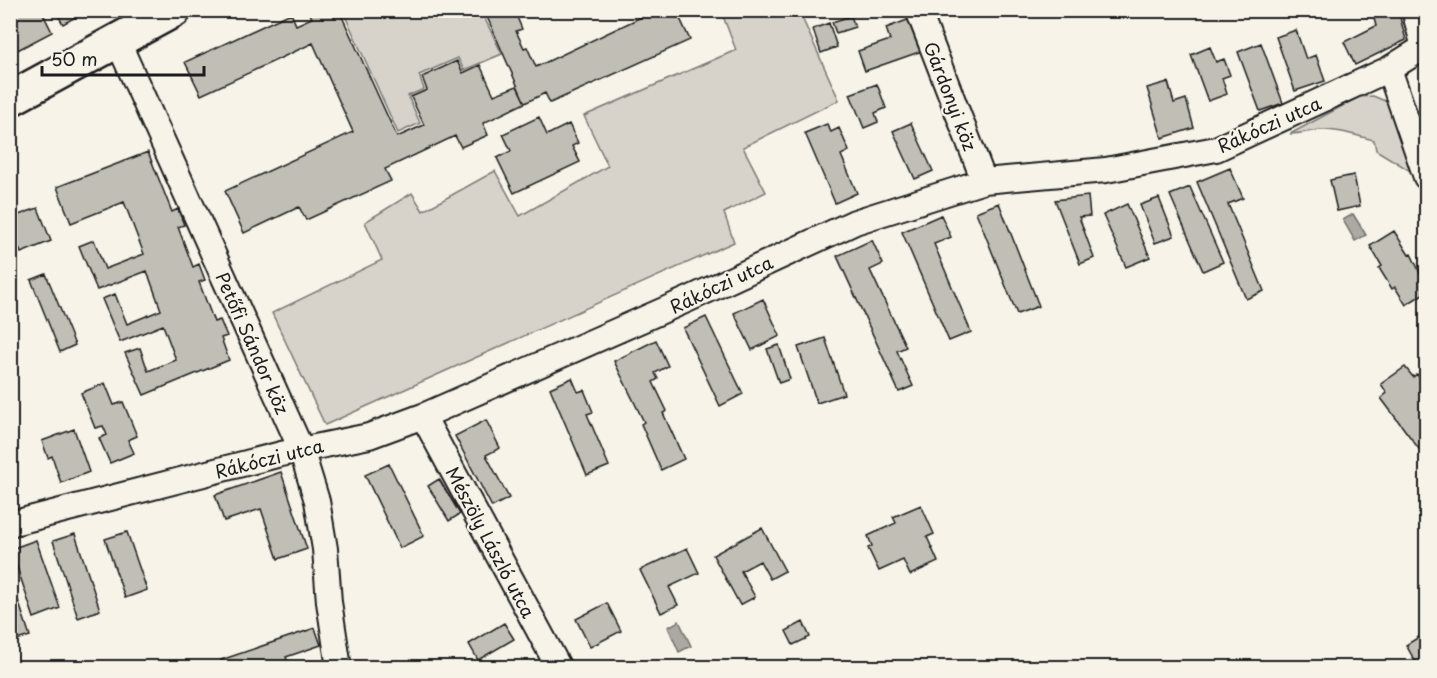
<svg xmlns="http://www.w3.org/2000/svg" width="1437" height="678" font-family="'Playpen Sans',sans-serif">
	<rect width="100%" height="100%" fill="#f7f3e8"/>
	<filter id="ink" filterUnits="userSpaceOnUse"><feTurbulence type="fractalNoise" baseFrequency=".0167" numOctaves="2"/><feDisplacementMap in="SourceGraphic" scale="12" xChannelSelector="R" yChannelSelector="G"/><feConvolveMatrix kernelMatrix="1 2 1 2 8 2 1 2 1" color-interpolation-filters="sRGB"/></filter>
	<g filter="url(#ink)">
		<path fill="#d7d3cb" stroke="#7a7874" stroke-width="1.5" d="M343,11H481L502,54L464,70L458,58L419,75L424,89L408,96L420,123L398,133Z
			M721,11H799L839,100L743,147L766,192L724,213L734,242L325,425L272,313L382,260L365,222L412,193L423,211L495,171L520,216L608,166L584,116L736,50Z
			M1373,96L1385,101L1392,107L1417,175L1376,150L1374,140C1357,136 1338,129 1320,130C1310,131 1300,134 1290,134L1359,97Z"/>
		<path fill="#aca9a2" stroke="#72716c" stroke-width="1.5" d="M1353,214L1366,235L1355,241L1343,220Z
			M679,621L691,646L679,652L668,627Z"/>
		<path fill="#c0beb5" stroke="#1c1c1c" stroke-width="1.5" d="M16,10H41L52,32L10,54V13Z
			M55,10H82L83,13L63,24Z
			M308,10H339L397,137L424,125L411,97L427,90L422,77L457,61L463,73L480,65L494,95L517,86L525,103L483,123L488,135L461,147L455,136L385,169L391,181L306,220L299,207L244,233L225,191L353,132L313,43L201,95L185,62L291,13L296,25L312,18Z
			M484,10H514L522,29L516,31L524,48L527,47L536,67L656,10H676L690,40L550,103L545,93L525,103Z
			M1372,10H1398L1406,40L1355,65L1344,42L1376,26Z
			M851,16L855,27L836,33L832,22Z
			M910,19L922,51L865,71L858,51L890,40L886,28Z
			M829,23L837,47L821,53L813,29Z
			M1296,30L1306,59L1316,55L1325,81L1295,91L1276,37Z
			M1261,43L1283,103L1260,111L1238,52Z
			M1210,47L1216,62L1224,59L1230,75L1222,78L1227,94L1208,101L1191,55Z
			M1168,82L1174,103L1186,99L1194,128L1162,138L1147,88Z
			M877,84L886,108L875,113L878,122L864,128L850,94Z
			M539,117L547,135L569,124L578,143L572,146L580,162L514,193L497,158L511,151L503,134Z
			M911,123L933,171L915,179L893,131Z
			M827,124L831,132L839,128L849,151L841,155L857,193L835,203L805,133Z
			M148,152L172,212L178,209L184,225L178,227L193,267L199,264L205,280L199,282L214,322L220,320L227,336L221,338L229,360L144,395L125,353L140,348L148,371L176,360L163,325L120,342L102,299L115,294L127,324L161,310L147,271L97,290L79,246L94,240L105,269L144,254L124,202L71,223L57,187Z
			M1230,168L1243,198L1228,204L1264,291L1246,299L1197,182Z
			M1354,175L1360,206L1337,211L1330,180Z
			M1190,187L1223,262L1203,271L1170,195Z
			M1088,196L1090,216L1079,217L1094,258L1080,264L1055,200Z
			M1159,198L1174,236L1155,243L1140,205Z
			M999,203L1039,306L1017,314L976,212Z
			M1127,204L1150,257L1126,267L1103,215Z
			M38,208L51,241L21,253L10,225V218Z
			M941,215L951,237L934,244L971,332L949,341L902,232Z
			M1394,231L1409,255L1411,254L1426,285V292L1406,305L1395,287L1392,289L1379,268L1382,266L1370,246Z
			M872,240L883,264L870,270L906,347L897,351L913,386L899,392L837,256Z
			M46,274L75,345L60,352L31,280Z
			M763,299L780,336L752,350L734,313Z
			M706,317L743,394L720,406L683,328Z
			M825,338L844,394L817,403L798,347Z
			M656,340L668,366L655,373L658,379L653,382L667,411L663,413L684,459L661,470L641,424L644,422L614,361Z
			M779,345L790,379L779,383L767,349Z
			M1405,367L1413,377L1417,374L1426,387V448L1425,445L1419,449L1381,398L1387,393L1381,384Z
			M572,378L578,392L584,390L593,412L587,414L609,466L587,475L550,388Z
			M105,383L114,405L123,402L137,436L128,440L134,453L110,463L99,438L107,435L103,426L95,428L81,393Z
			M486,420L500,448L486,455L509,498L492,507L455,436Z
			M74,429L89,472L61,483L52,456L48,458L42,441Z
			M389,464L424,536L400,548L365,475Z
			M281,472L307,549L278,559L261,509L224,521L215,495Z
			M439,479L460,514L449,521L428,486Z
			M921,505L934,534L927,537L938,562L910,575L903,560L879,571L868,548L872,546L868,536L896,523L893,517Z
			M762,528L785,571L770,579L760,561L741,571L755,597L740,605L713,555Z
			M127,532L147,590L125,598L105,539Z
			M75,534L100,610L78,618L53,541Z
			M36,540L60,608L34,618L11,549Z
			M687,548L699,573L669,587L678,605L661,613L640,570Z
			M10,576L30,636L10,642Z
			M607,603L621,631L590,647L576,619Z
			M803,622L810,637L793,645L786,631Z
			M504,623L514,639L478,660L469,644Z
			M315,628L321,645L286,657L290,668H224L221,660Z
			M1422,635L1426,642V668H1419L1406,645Z"/>
		<g fill="none" stroke-linecap="round" stroke-linejoin="round">
			<defs>
				<path id="street" d="M918,10L984,181
					M1414,10L1424,47
					M118,42L301,449L317,501L325,549L329,602L339,668
					M1389,69L1426,177
					M423,416L559,668
					M10,524L281,454L369,436L423,416L689,299L855,222L984,181L1106,170L1216,149L1389,69L1426,46"/>
				<path id="secondary" d="M10,99L174,10"/>
			</defs>
			<use href="#street" stroke="#1c1c1c" stroke-width="28"/>
			<use href="#secondary" stroke="#1c1c1c" stroke-width="38"/>
			<use href="#street" stroke="#f7f3e8" stroke-width="24"/>
			<use href="#secondary" stroke="#f7f3e8" stroke-width="33"/>
		</g>
	</g>
	<g text-anchor="middle" dominant-baseline="central" stroke-width="4.5" stroke-linejoin="round" paint-order="stroke">
		<g font-size="18" fill="#1c1c1c" stroke="#f7f3e8">
			<text transform="translate(951 96) rotate(69)">Gárdonyi köz</text>
			<text transform="translate(1269 124) rotate(-24)">Rákóczi utca</text>
			<text transform="translate(721 284) rotate(-25)">Rákóczi utca</text>
			<text transform="translate(253 343) rotate(66)">Petőfi Sándor köz</text>
			<text transform="translate(269 458) rotate(-14)">Rákóczi utca</text>
			<text transform="translate(491 542) rotate(62)">Mészöly László utca</text>
		</g>
	</g>
	<rect width="1437" height="678" fill="none" stroke="#f7f3e8" stroke-width="36"/>
	<rect x="18" y="18" width="1401" height="642" fill="none" stroke="#1c1c1c" stroke-width="2" filter="url(#ink)"/>
	<path d="M42 66v9h162v-9" fill="none" stroke="#1c1c1c" stroke-width="3"/>
	<text x="51" y="66" font-size="18" fill="#1c1c1c" stroke="#f7f3e8" stroke-width="4.5" paint-order="stroke">50 m</text>
</svg>
